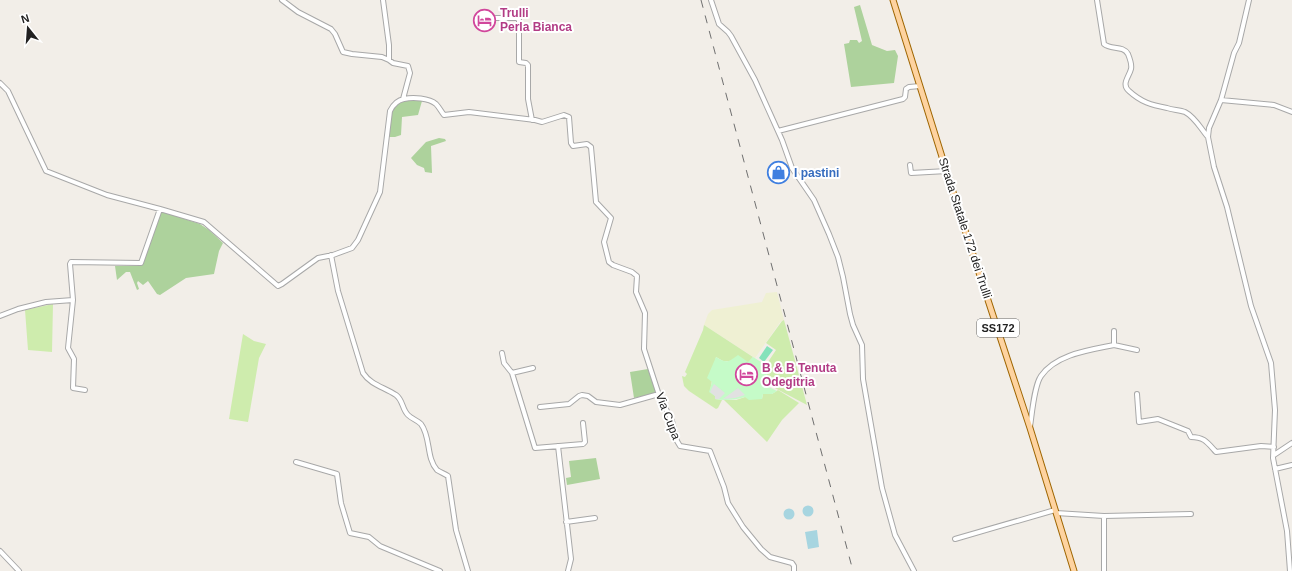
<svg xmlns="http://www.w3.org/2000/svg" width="1292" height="571" font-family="Arial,sans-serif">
	<rect width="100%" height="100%" fill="#f2eee8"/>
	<path fill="#eff0d3" d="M777,292L784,320L781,321L755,358L704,325L708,314L712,310L762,302L766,293Z"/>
	<path fill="#ceecad" d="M53,304L52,352L28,350L25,310Z
		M784,320L807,405L773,387L771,384L765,371L764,368L776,350L766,343L782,321Z
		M704,325L753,357L749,362L723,361L716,357L710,392L715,396V399L722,400L718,408L716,409L689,391L684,386L682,376L685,377L687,374L685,372L703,330Z
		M243,334L254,341L266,344L259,358L248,422L229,419Z
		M778,390L799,403L782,420L767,442L724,400H736L745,397L762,399L763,394H772Z"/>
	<path fill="#add29c" d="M860,5L872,45L887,51L895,50L898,56L894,83L851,87L844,44L849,43L850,40H857L859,43L862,41L854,7Z
		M406,100L422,101L418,115L402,117L401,135L395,137H388L393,107Z
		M439,138L445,139L446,141L431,146L432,173L425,172L424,168L417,165L411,158L426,142Z
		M160,211L200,224L209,230L223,243L219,251L214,274L186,278L160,295L157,294L148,281L143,285L138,281L137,283L139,289L137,290L130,272H126L117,280L115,266H139Z
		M648,369L656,393L634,398L630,372Z
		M596,458L600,479L567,485L566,478L571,477L569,461Z"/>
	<path fill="#c5fbc8" d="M738,355L748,362L753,357L766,365L765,371L773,387L769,384L767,386L777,391L772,394H763L762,399L749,400L745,397C735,400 725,401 715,399V396L709,392L712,382L707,378L716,357C727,364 728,362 738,355Z"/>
	<path fill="#84e2bb" d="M767,346L773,350L764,362L759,358Z"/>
	<path fill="#e1e1e1" d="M714,384L725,393L719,399H715V396L710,392Z
		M738,388L745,395L735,398L723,399Z"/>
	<path fill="#a7d5e0" d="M802.5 511a5.5 5.5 0 1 1 11 0a5.5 5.5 0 1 1-11 0Z
		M783.5 514a5.5 5.5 0 1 1 11 0a5.5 5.5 0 1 1-11 0Z
		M817,530L819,547L808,549L805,532Z"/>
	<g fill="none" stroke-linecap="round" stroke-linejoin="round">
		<defs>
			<path id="minor" d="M282,0L298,12L331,29L335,34L343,52L352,54L382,57L389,60L393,63L408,66L410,73L403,99
				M383,0L389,45V60
				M711,0L719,24L728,32L731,36L755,80L782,140L792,168L814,200L829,234L838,257L843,277L850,314L853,325L862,345L863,379L882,488L895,535L914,571
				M1097,0L1104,44C1111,50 1123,45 1128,54C1130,59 1132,65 1131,69C1129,77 1121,84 1129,91C1141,102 1151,105 1167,108C1173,110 1180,110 1185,112C1195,117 1201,129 1208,137
				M1249,0L1239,43L1234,53L1221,100L1209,128L1208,137L1214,167L1227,207L1251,306L1271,363L1275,410L1273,458L1287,531L1290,571
				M496,18H517L519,20V62L526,63L528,65V99L532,120
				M0,83L8,91L46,171L107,195L160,209L204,222L278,286L282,284L318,258L333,255L352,248L358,240L380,192L390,111C393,105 398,100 404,99C413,97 429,98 436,104C439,107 441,111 444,115L469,112L535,120L542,122L564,115L569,117L571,143L573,146L587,144L591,147L596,202L611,218L604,242L609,262L613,265L632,272L637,276L636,292L645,313L644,349L659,395L672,421L677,441L680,446L710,451L724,487L728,503L743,527L761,549L770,557L792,563L794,566V571
				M1221,100L1274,105L1292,112
				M778,131L903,99L905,97L906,89L909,87L920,86
				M910,165L911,173L947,171
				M331,255L338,291L363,373C371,385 384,387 396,395C403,400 402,409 408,415C412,419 417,420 421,424C431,437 426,458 437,470C440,472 445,474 448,476L456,530L468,571
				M73,300L68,348L74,359L73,388L85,390
				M0,316L18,309L46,302L73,300L70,264L71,262L141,263L160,209
				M1114,345L1137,350
				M502,353L504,363L512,373L535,448L583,444L585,442L583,423
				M512,373L533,368
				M1137,394L1139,422L1158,419L1188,431L1191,437C1204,437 1207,442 1216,452L1261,446L1274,447
				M540,407L569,404L579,396L582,395L588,396L596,402L620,405L659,394
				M1030,427C1032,414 1034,386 1041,376C1056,354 1090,350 1114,345V331
				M558,446L571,559L568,571
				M1274,455L1292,443
				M296,462L337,474L341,503L350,533L369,537L380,546L440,571
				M1275,469L1292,465
				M1056,513L1104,516L1191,514
				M1104,516V571
				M566,522L595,518
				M955,539L1055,510
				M0,551L19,571"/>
			<path id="major" d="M893,0L963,224L1030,428L1074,571"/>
		</defs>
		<use href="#minor" stroke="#a8a8a8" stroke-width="6"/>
		<use href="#major" stroke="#9e6500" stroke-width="7"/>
		<use href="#minor" stroke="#fff" stroke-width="4"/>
		<use href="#major" stroke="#fed3a0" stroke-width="5"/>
		<path stroke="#6f6f6f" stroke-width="1" stroke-dasharray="8 8" stroke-linecap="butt" d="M701,0L853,571"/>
	</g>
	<defs>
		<symbol id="hotel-ring" viewBox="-11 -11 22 22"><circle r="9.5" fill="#fff" stroke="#d1479c" stroke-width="1.5"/><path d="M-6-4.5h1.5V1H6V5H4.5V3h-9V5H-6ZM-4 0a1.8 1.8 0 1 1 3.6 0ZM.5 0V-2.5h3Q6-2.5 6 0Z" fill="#d1479c"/></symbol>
		<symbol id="shop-ring" viewBox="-11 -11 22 22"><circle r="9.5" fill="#fff" stroke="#3f7fe0" stroke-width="1.5"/><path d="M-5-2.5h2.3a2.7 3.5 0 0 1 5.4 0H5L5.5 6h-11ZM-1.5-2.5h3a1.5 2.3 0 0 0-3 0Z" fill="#3f7fe0"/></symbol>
	</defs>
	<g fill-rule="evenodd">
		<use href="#hotel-ring" x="472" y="8" width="25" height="25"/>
		<use href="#shop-ring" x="766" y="160" width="25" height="25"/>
		<use href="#hotel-ring" x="734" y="362" width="25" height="25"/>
	</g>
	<g text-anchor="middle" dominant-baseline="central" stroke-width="4" stroke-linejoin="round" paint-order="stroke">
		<rect fill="#fff" stroke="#646464" stroke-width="1" x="977" y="319" width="42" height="18" rx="3"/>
		<g font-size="11" font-weight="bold" fill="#212121">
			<text x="998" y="328">SS172</text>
		</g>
		<g font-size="12" font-weight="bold" fill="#b23c85" stroke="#fff" text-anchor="start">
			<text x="500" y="13">Trulli<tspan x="500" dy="14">Perla Bianca</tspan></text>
			<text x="762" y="368">B &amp; B Tenuta<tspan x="762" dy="14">Odegitria</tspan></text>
		</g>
		<g font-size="12" font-weight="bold" fill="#366cbe" stroke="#fff" text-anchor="start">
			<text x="794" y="173">I pastini</text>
		</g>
		<g font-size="12" fill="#212121" stroke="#fff">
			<text transform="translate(965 228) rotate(72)">Strada Statale 172 dei Trulli</text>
			<text transform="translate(668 416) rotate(69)">Via Cupa</text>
		</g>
	</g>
	<g transform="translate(28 28) rotate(343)" stroke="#ffffff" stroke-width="3" paint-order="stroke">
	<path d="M0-3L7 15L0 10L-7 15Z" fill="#212121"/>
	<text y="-6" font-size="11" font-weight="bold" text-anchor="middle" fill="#212121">N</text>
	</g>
</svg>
